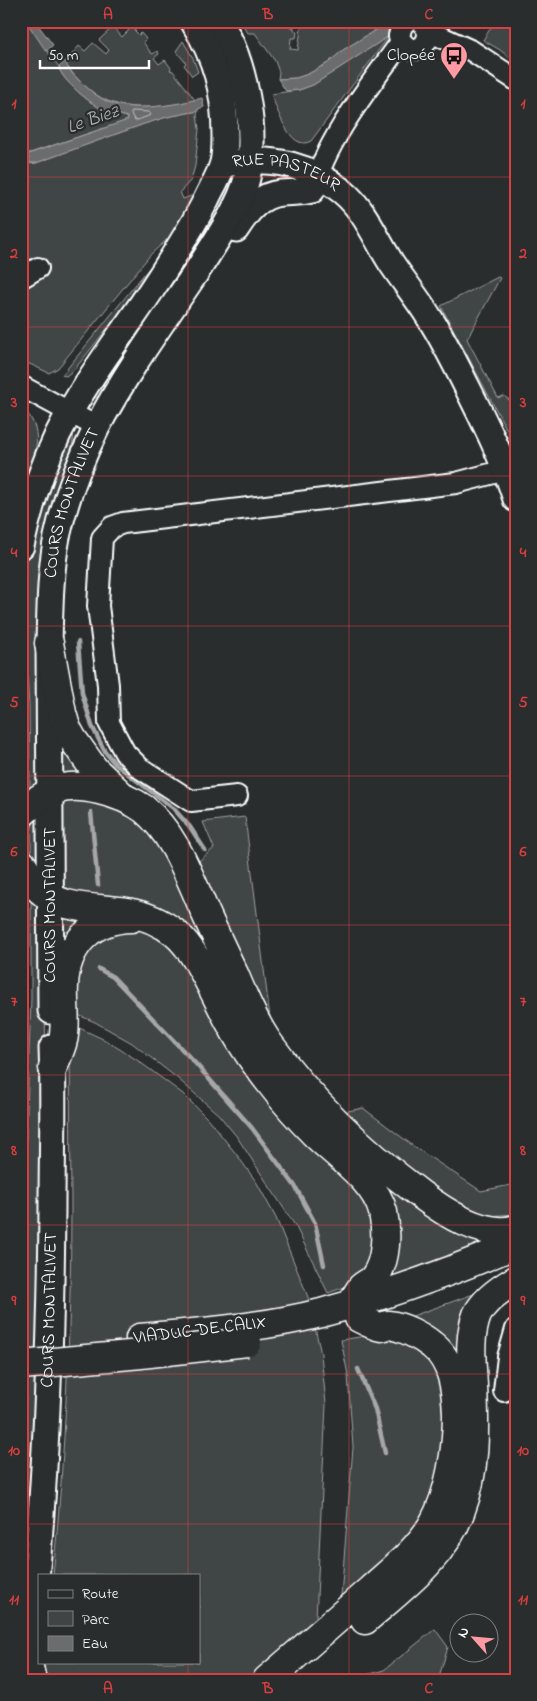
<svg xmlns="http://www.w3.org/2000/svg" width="537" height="1701" font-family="'Indie Flower',sans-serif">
	<rect width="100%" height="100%" fill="#2a2d2e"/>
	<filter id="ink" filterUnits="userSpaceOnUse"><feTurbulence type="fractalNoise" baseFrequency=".02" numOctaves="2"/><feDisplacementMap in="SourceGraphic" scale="10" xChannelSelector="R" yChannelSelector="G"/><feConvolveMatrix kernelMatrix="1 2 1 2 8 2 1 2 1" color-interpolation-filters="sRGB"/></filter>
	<g filter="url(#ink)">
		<path fill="#414445" stroke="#a0a2a2" d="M21,21H26L59,67C60,79 93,106 104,110C111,113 120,115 127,117L128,120L21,156Z
			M240,21H291L290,27H294V30L297,31L296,38H291L290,49L298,50L302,21H386L387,23L343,50L328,63L308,74L296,78L278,79L279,72L275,61L255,33H248Z
			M495,21H516V63L500,50L483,40Z
			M133,26L135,31L139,35L141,33L146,39L143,42L151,53L153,54L157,51L159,54L154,58L159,64L165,60L171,68L170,70L173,71L195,100C168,106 135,112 108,101C91,94 77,79 67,66L65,63L67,60L79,46L85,51L93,43L106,54L109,50L99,40L113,27L122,37Z
			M389,36L311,141C290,153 277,108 271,94L299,90L313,85Z
			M183,41L193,58L198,72L192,76L184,65L186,63L176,51Z
			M198,111L197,115L199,129L195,166L191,180L180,192L183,199L194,195L195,196L171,236L151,254L58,368L49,373L21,360V285L41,272L33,259L21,266V165L36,163L144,124L167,117Z
			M214,218L217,224L103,393L87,403Z
			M149,268L153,271L74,370L66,376L62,375Z
			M498,277L500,278L467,339L498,398L504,396L516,405V447L441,306Z
			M21,406C51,435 30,462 21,495Z
			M73,422C76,446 68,459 60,480C56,490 54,501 52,512L44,789L30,800L29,706L23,609L24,578L32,533Z
			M60,723L97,777L60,779Z
			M59,794L141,814L318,1110L503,1235L378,1288L393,1245L198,949L61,898Z
			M40,809L45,886L31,870V831L34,821Z
			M245,817L270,1018L243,976L199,861L214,848L203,822Z
			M31,890L45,902L46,1251L21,1642V1485L27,1379L26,1140L31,998Z
			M60,909L101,915L63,950Z
			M133,923L168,939L345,1177L370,1208L376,1256L353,1284L328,1293L296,1227L237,1137L219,1115L177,1078L132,1043L95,1022L78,1015L70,981L79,952Z
			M73,1025L105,1040L137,1060L183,1094L208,1119L237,1155L257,1183L276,1218L308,1297L321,1354L326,1404L316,1619L248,1680H44L45,1662H199V1575H53C65,1454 71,1328 71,1207C71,1153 70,1098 70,1044Z
			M363,1108L416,1148L481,1191L516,1184V1214L486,1216L461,1207L435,1190L382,1148L343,1112Z
			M482,1291L462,1372L407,1318Z
			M372,1335C393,1340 417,1342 432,1359C457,1389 443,1481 424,1513C421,1519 416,1523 412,1528C399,1544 382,1567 366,1579C358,1585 349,1591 341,1596L353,1447L348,1375L341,1340Z
			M435,1629L448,1647L438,1680H359V1677L384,1670Z"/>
		<path fill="#6a6c6d" stroke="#a6a7a7" d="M26,21H35L53,45L46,51Z
			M387,23L389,36L313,85L299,90L286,91L278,79L296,78L308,74L328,63L343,50Z
			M66,61C66,68 75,77 81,82C88,89 98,97 106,101C133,113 175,105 202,98L204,107L198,109V111L167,117L144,124L36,163H30L28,154L128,120L127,117C120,115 111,113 104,110C93,106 60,79 59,67Z"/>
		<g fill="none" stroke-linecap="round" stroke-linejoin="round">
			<path stroke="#c3c4c5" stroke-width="1" d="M133,111L149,112L151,115L135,121L131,114Z"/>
			<path stroke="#a6a7a7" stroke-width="4.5" d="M78,642L82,693L92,726L104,750L115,764L173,808L190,827L205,850
				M91,812L98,885
				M99,969L113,977L196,1064L252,1128L295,1186L315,1223L324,1265
				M358,1369L375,1409L385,1453"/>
			<defs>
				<path id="minor" d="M407,21L402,25L399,36C406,56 429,52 428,31L422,22
					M428,31L472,51L516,80
					M313,190C327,138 370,86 401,42
					M21,278L38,268
					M21,386L97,427
					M237,796L191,801L140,768L125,753L109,723L108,685L98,606L102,538L112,527L123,523L456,483L494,473L504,467
					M504,1391L508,1357L516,1329"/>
				<g id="major">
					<path id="s1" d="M233,163C273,156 311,166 343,192C366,211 376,240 392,264C404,282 418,299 429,317C442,337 453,359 464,381C483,419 503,458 516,499"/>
					<path d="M236,229C247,212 259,195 281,193C292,192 301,193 312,190"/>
					<path d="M21,546C29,508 41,470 58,434C81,388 113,346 142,304C165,270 187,237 206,200C211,189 218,178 222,166C225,158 225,145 225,136C225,91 216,59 193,21"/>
					<path id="s2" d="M51,1011L49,643C50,608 50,572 57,537C65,500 80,461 97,427C126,372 164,320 199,268C214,244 241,205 247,178C258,132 245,61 219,21"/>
					<path id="s3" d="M26,1680C44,1523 51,1365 52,1207C52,1154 54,1101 52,1048"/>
				</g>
				<path id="highway" d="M49,643L62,713L66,727L72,738L94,769L120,794
					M21,814C46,790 64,781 99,790C116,794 130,799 144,809C172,832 185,866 199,898C210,924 222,949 234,974C244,998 255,1024 270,1045C311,1102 364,1152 420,1194C444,1212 484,1239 516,1229
					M21,863C27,871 30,881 38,888C62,911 96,907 127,912C144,915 161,922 175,933C197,950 217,1000 232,1026C243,1047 257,1066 272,1085C285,1102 299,1118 314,1133C337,1156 375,1180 383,1212C387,1232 387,1261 374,1278C371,1282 365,1284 362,1287C358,1292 355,1298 352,1303
					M53,1068C56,1058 63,1046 64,1035C66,1019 63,1001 64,985C66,945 91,919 131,918
					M140,1338C200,1332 262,1328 321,1313C388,1295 453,1271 516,1244
					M365,1620C402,1588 444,1558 461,1510C476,1471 475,1428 473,1386C472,1363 468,1338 477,1315C484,1300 502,1288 516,1280
					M28,1664L32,1680
					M267,1680C302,1650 336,1620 370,1590C392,1570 418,1550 433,1524C450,1494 457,1448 457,1414C456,1390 453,1361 432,1345C421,1336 402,1326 388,1325C385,1325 383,1327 381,1327C374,1326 365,1321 359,1318"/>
			</defs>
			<use href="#minor" stroke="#fff" stroke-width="24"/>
			<use href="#major" stroke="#fff" stroke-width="29"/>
			<use href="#highway" stroke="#fff" stroke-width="31"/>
			<use href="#minor" stroke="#2a2d2e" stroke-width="20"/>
			<use href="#major" stroke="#2a2d2e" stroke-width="25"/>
			<use href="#highway" stroke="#2a2d2e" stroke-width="28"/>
			<defs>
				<path id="highway-bridge" d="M21,1365L141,1354L247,1342"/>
			</defs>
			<use href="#highway-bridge" stroke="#fff" stroke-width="31" stroke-linecap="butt"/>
			<use href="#highway-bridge" stroke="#2a2d2e" stroke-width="28"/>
		</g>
	</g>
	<path fill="none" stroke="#da3e3e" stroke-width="1" stroke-opacity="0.55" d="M188,21V1575M349,21V1680M21,177H516M21,327H516M21,476H516M21,626H516M21,776H516M21,925H516M21,1075H516M21,1225H516M21,1374H516M21,1524H516M188,1662V1680"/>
	<defs>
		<symbol id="bus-pin" viewBox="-11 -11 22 30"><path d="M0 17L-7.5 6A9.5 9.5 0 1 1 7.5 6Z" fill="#ff9aa2" stroke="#2a2d2e"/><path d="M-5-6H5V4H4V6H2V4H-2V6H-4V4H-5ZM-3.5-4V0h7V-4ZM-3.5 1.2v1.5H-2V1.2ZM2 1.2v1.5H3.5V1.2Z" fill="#111"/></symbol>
	</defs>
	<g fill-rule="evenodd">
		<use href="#bus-pin" x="438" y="40" width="32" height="43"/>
	</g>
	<g text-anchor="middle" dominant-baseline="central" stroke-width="4.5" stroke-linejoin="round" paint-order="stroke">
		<g font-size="18" fill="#fff" stroke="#2a2d2e" text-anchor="end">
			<text x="435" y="56">Clopée</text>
		</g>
		<g font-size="18" fill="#fff" stroke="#2a2d2e">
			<text stroke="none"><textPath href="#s1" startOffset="55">RUE PASTEUR</textPath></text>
			<text stroke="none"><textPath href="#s2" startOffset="511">COURS MONTALIVET</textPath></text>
			<text transform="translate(51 905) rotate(-90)">COURS MONTALIVET</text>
			<text stroke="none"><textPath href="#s3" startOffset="371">COURS MONTALIVET</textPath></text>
			<text transform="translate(200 1331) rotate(-7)">VIADUC DE CALIX</text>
		</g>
		<g font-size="19" font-style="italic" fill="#b4b6b6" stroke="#2a2d2e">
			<text transform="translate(93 120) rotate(-19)">Le Biez</text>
		</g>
	</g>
	<rect width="537" height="1701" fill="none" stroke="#2a2d2e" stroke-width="55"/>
	<rect x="38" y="1574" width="162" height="90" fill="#2a2d2e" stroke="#7f8182"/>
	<rect x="48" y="1590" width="25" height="8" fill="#2a2d2e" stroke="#7f8182"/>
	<text x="82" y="1598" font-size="15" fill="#ffffff">Route</text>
	<rect x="48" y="1611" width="25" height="15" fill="#414445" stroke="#7f8182"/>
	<text x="82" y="1624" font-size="15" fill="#ffffff">Parc</text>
	<rect x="48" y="1636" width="25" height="15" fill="#6a6c6d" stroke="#7f8182"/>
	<text x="82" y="1648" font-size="15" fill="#ffffff">Eau</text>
	<g transform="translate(474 1638) rotate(297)"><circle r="24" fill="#2a2d2e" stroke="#7f8182"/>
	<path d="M0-4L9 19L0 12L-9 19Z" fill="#ff9aa2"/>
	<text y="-8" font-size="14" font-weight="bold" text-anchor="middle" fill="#ffffff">N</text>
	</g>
	<path d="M40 60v8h109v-8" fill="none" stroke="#ffffff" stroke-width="2.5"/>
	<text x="48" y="60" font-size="15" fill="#ffffff" stroke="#2a2d2e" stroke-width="4" paint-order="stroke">50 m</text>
	<rect x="28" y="28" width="482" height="1646" fill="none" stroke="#da3e3e" stroke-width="2"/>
	<g font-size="16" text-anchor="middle" font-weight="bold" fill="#da3e3e">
		<text x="108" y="19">A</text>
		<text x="268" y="19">B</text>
		<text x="429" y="19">C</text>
		<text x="14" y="108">1</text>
		<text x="523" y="108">1</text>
		<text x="14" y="258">2</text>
		<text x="523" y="258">2</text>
		<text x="14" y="407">3</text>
		<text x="523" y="407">3</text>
		<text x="14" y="557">4</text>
		<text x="523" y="557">4</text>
		<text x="14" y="707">5</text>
		<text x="523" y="707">5</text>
		<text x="14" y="856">6</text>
		<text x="523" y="856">6</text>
		<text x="14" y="1006">7</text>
		<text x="523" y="1006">7</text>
		<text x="14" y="1155">8</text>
		<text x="523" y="1155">8</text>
		<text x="14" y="1305">9</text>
		<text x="523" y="1305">9</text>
		<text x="14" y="1455">10</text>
		<text x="523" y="1455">10</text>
		<text x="14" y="1604">11</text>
		<text x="523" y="1604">11</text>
		<text x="108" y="1693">A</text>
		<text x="268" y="1693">B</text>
		<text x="429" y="1693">C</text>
	</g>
</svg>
